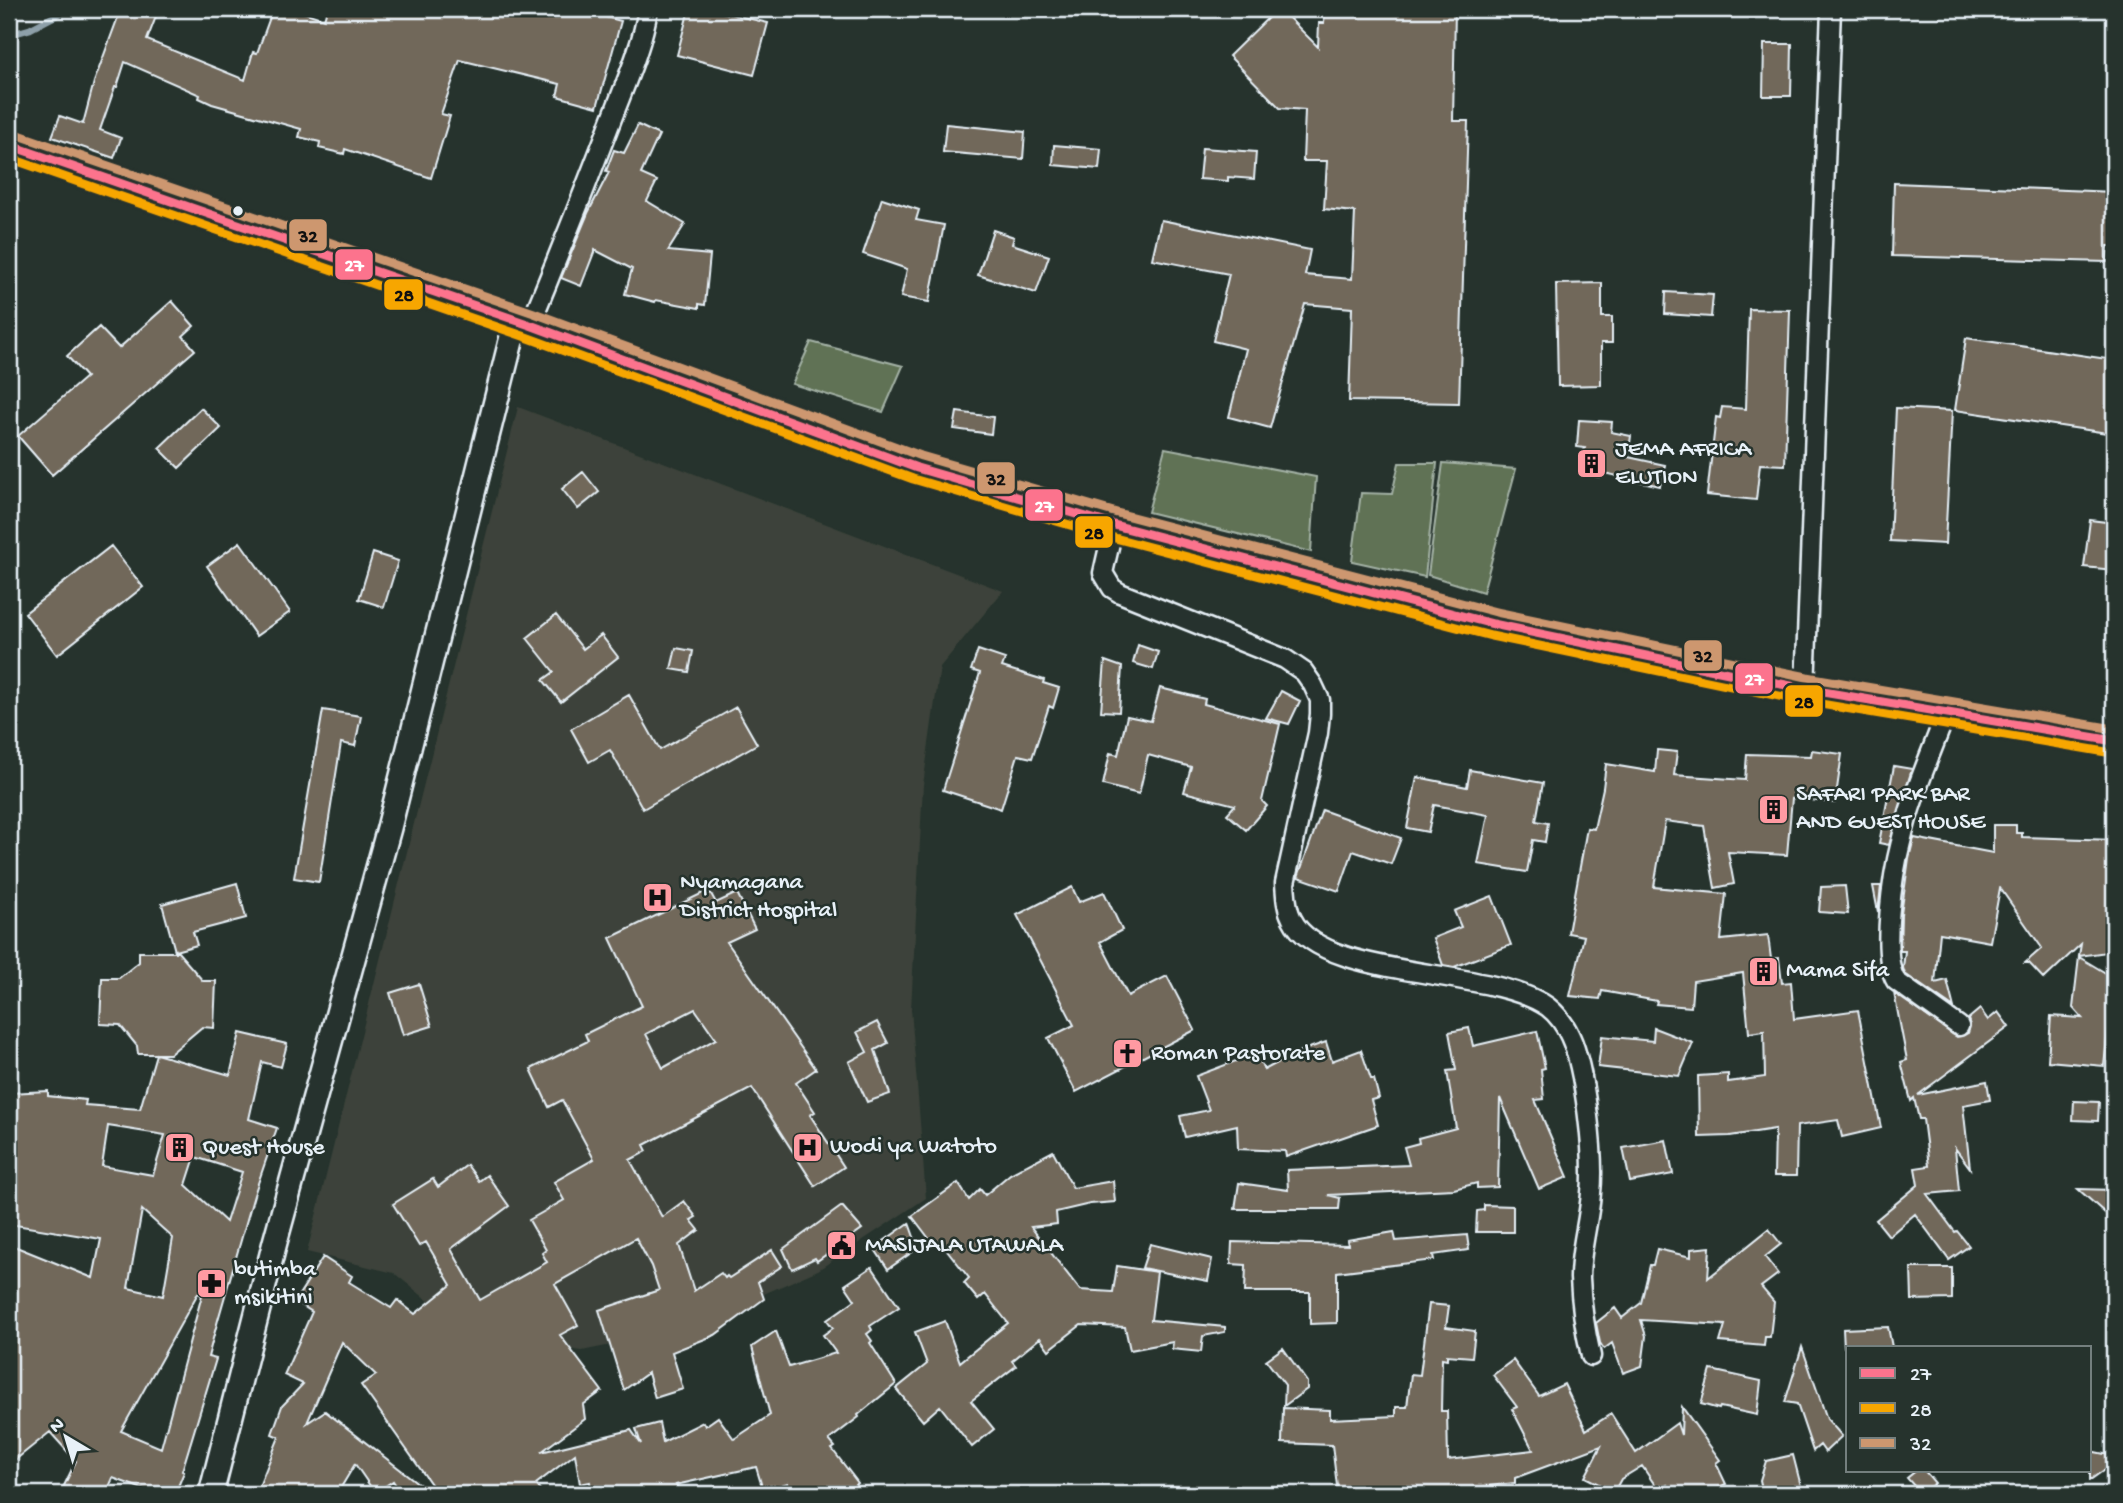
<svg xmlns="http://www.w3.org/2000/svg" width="2123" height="1503" font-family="'Gochi Hand',sans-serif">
	<rect width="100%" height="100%" fill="#26332d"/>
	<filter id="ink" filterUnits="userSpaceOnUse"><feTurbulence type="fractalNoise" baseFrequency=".0143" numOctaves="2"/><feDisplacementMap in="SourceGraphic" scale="14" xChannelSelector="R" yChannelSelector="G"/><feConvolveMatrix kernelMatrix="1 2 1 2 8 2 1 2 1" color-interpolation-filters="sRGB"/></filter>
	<g filter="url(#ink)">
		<path fill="#3c433a" d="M518,407L1003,591L940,667L923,785L911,1009L926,1198L818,1270L757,1297L640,1339L582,1351L534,1344L431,1303L394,1273L307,1252Z"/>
		<path fill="#607254" stroke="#a4b2a6" stroke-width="2" d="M811,342L903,366L883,412L792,384Z
			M1165,448L1316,477L1311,552L1148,512Z
			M1399,463H1437L1425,577L1352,561L1361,493L1392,494Z
			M1443,463L1516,469L1483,592L1428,575Z"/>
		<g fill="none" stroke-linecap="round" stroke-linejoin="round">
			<path stroke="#8da0a9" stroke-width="7" d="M9,35L30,29L68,9"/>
		</g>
		<path fill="#71685a" stroke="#e8f1f8" stroke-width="2" fill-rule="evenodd" d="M121,9H159L147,40L245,80L253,52L257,53L273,9H294L324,19L327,9H439L459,14V9H576L621,21L597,107L557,96L560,84L460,60L441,114L450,116L431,178L345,149L344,154L319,148L320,142L299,137L301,129L212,104L199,98L200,95L125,62L117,87H115L100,130L121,138L114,158L52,137L60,116L83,124L94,82Z
			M689,9H709L768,23L754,75L677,55Z
			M1277,9H1280L1318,47L1319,23H1324L1325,9H1455L1453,121H1468L1459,403L1349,401L1352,308L1305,304L1270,428L1229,417L1246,349L1213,341L1229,274L1152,259L1161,220L1310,250L1305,275L1352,279L1355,212L1324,209L1327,161H1303L1305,110L1280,108L1229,56Z
			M1764,44H1792L1791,96H1763Z
			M946,124L1025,132L1023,159L943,152Z
			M638,125L659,135L641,174L657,181L647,201L685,224L668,251L710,255L705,305L699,304V308L656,300L655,302L625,294L632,269L595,250L581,286L561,278L588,213L609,172L606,171L614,150L624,153Z
			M1054,145L1101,149L1099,169L1053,165Z
			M1202,148L1256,152L1254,179L1228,177V181L1199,179Z
			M1894,183L2114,192V246H2108L2107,262L1892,256Z
			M882,198L919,210L916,220L944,225L929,302L901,297L907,269L863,254Z
			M993,230L1014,237L1012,244L1049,256L1036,293L978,275Z
			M1602,283V317H1612V343H1601V385L1558,386L1556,284Z
			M1666,292L1713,295L1711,317L1665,314Z
			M172,301L194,326L183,336L195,350L52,475L18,436L86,377L67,356L99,327L119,348Z
			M1749,309L1790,310L1785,465L1760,464L1756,500L1707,495L1716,417L1720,418L1722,407L1746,409Z
			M1966,338L2114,360V434L1955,410Z
			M201,408L221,428L179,468L159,448Z
			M1896,408L1952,411L1945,544L1890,541Z
			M957,412L993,417L991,434L954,429Z
			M1579,420L1612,422L1611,432L1631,436L1628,457L1665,465L1660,486L1600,472L1599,477L1579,473L1585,448L1577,447Z
			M583,472L599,492L578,509L562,489Z
			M2090,520L2114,523V570L2084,567Z
			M240,542L290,612L256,636L207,566Z
			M111,546L143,587L57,655L25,613Z
			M373,553L398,561L384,607L359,599Z
			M556,615L583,649L601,635L618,657L561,702L543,680L554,672L527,638Z
			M1138,645L1158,652L1153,669L1133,663Z
			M676,648L693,651L689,672L671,669Z
			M978,650L1005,659L1002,667L1044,680L1043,683L1059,688L1053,708L1049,706L1032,758L1018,755L1001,809L943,790L980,673L971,670Z
			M1105,661L1122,667L1119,712L1101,711Z
			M1160,688L1205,699L1204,704L1280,724L1262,801L1267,806L1246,830L1227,814L1235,805L1184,792L1191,767L1148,755L1139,794L1103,785L1110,753L1118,755L1127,716L1151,721Z
			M1281,691L1300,701L1289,724L1266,718Z
			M629,695L660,750L736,707L757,744L643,809L610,750L589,762L571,729Z
			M323,710L361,716L355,746L341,743L319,882L294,878Z
			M1657,750L1677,752L1674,775L1745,780L1747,754L1811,756L1812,750L1842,754L1835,803L1792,798L1787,855L1728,852L1734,884L1715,888L1704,826L1665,821L1654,887L1726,894L1721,940L1768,935L1771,959L1779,958L1782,983L1791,982L1794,1019L1858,1010L1881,1128L1842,1137L1838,1120L1797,1126L1796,1176H1774L1775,1129L1730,1136L1699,1137L1698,1076L1728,1074V1082L1765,1077L1764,1031L1749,1033L1743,973L1693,981L1691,1007L1656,1004L1657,1001L1602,991L1600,999L1570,996L1584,936L1568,933L1587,828L1594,829L1603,788L1606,764L1655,772Z
			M1894,766L1912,769L1889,845L1879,843Z
			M1470,770L1543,783L1536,821L1548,823L1545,842L1533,840L1527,872L1478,864L1488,815L1434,805L1428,832L1407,828L1417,777L1467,787Z
			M1322,810L1401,838L1391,864L1353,851L1339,891L1298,877Z
			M1993,825H2016V833H2022V837L2114,840V951L2079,956L2081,944L2044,979L2029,963H2025L2042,948L2000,888L1990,942L1940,933L1935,983L1947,980L1954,1008L1905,974L1903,968L1905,951H1900L1901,914L1909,858L1914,838L1993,853Z
			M237,883L246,918L193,932L197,945L175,951L162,904Z
			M1845,886L1848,914L1819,912L1821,887Z
			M1873,886H1881L1878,912Z
			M1072,887L1079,902L1104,892L1122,930L1100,942L1128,996L1167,976L1195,1030L1076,1092L1048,1038L1074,1025L1017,915Z
			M709,890L716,903L737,893L755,929L727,942L816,1069L796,1083L815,1112L810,1115L844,1167L815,1186L752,1088L644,1145L647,1151L630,1160L662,1217L684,1201L696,1217L691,1220L699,1230L679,1245L694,1291L721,1273L725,1278L727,1276L729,1278L772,1250L782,1266L758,1282L764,1299L715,1335L672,1352L683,1389L655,1398L648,1373L624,1390L599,1310L659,1290L651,1266L636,1238L555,1284L578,1325L560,1335L602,1391L583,1405L585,1419L541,1452L631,1430L641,1444L636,1429L659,1423L663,1442L703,1422L705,1426L718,1417L734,1439L770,1415L752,1347L776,1331L789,1367L836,1353L823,1335L833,1328L827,1320L855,1300L845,1285L872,1267L899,1307L870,1326L872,1330L867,1334L872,1341L870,1343L896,1384L858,1415L859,1417L829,1440L835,1447L832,1449L858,1483L843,1494H791L788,1483L763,1490L756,1467L676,1485L682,1494H592L590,1482L580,1484L575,1454L536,1484L543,1494H438L361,1385L376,1375L342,1342L307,1423L325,1411L432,1494H402L393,1481L375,1493L355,1464L337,1494H256L279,1437L272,1434L282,1406L303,1384L284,1375L312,1312L295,1301L323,1257L352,1276L349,1282L391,1308L397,1300L415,1314L451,1285L426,1242L419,1246L393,1204L433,1179L438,1187L467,1165L479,1181L487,1175L509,1206L451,1249L480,1300L547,1262L542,1253L546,1250L529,1220L564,1200L554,1182L594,1159L562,1100L549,1107L531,1069L588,1041L585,1034L642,1006L610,938ZM695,1009L716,1039L663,1068L646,1034Z
			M1492,896L1511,945L1454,967L1443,965L1433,938L1461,927L1454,911Z
			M139,952H178L203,981H216L214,1028L202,1027L170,1054H138L137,1046L120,1025L100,1024L102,978H119L139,962Z
			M2079,957L2114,978V1012L2112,1031L2108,1030L2104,1066L2048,1061L2051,1016L2082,1018L2073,1008Z
			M419,984L432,1026L403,1035L390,993Z
			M1894,993L1957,1037L1968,1033L1970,1026L1968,1019L1980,1009L1988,1020L1998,1012L2009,1027L1918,1095L1987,1081L1990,1100L1963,1105L1970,1168L1955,1148L1959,1191L1927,1194L1955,1232L1957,1231L1969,1246L1949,1260L1915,1214L1889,1236L1876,1220L1918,1185L1915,1168L1929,1166L1923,1119H1919L1914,1098L1911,1101L1901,1062L1907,1060Z
			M877,1022L888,1043L875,1050L890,1094L867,1102L849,1062L867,1052L857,1032Z
			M1469,1028L1473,1046L1537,1031L1545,1068L1541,1069L1544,1099L1535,1100L1568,1177L1539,1189L1500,1098L1498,1187L1477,1188V1183L1454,1189L1328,1195L1340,1198L1339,1209H1235L1239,1183L1288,1190L1287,1170L1409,1165L1404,1147L1419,1143L1418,1138L1456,1128L1447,1071L1456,1070L1449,1032Z
			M1654,1028L1693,1043L1679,1076L1598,1067L1602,1036L1653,1041Z
			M240,1033L287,1044L281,1067L262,1062L249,1119L277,1128L254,1195L218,1320L208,1357L216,1359L182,1471L184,1472L175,1494H156L113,1478L106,1494H60L76,1461L50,1432L9,1465V1244L93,1278L101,1239L9,1224V1093L48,1091V1096L86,1100L85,1105L140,1109L156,1054L230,1075ZM108,1126L165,1135L153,1175L102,1166ZM195,1157L242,1172L226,1222L186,1185ZM142,1210L173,1238L163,1296L128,1288ZM198,1293L202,1295L161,1448L121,1431Z
			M1326,1042L1332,1061L1361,1050L1371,1079H1374L1379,1098L1371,1100L1378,1125L1286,1157L1285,1151L1238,1149L1237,1125L1185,1137L1180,1116L1209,1110L1196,1076L1257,1053L1264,1070L1298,1052Z
			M2074,1101L2099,1102L2098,1121L2073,1120Z
			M1666,1140L1673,1174L1630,1182L1623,1148Z
			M1053,1151L1073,1188L1113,1181L1115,1202L1090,1204L1056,1212L1057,1224L1031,1227L1080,1290L1113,1292L1117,1266L1157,1272L1151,1320L1225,1327V1332L1203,1336L1201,1352L1172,1349L1173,1342L1130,1350L1125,1327L1081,1325L1049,1350L1040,1338L1012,1361L1016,1366L971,1401L994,1429L972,1447L940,1406L923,1421L896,1389L927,1364L915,1332L945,1321L960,1362L1008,1323L985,1294L978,1300L964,1283L969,1278L940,1241L934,1245L912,1216L958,1183L969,1200L980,1189L985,1195L1010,1174Z
			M2078,1189L2114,1190V1221Z
			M1484,1205L1513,1206V1232H1476L1477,1211L1484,1210Z
			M842,1206L862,1229L817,1261L815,1258L792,1269L783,1249Z
			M909,1223L918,1248L888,1269L874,1248Z
			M1769,1229L1781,1244L1765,1257L1778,1274L1761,1287L1774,1302L1770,1337H1765L1764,1346L1720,1342L1725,1325L1641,1320L1646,1336L1642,1366L1623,1373L1612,1343L1604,1349L1600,1343L1596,1323L1615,1308L1622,1318L1641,1303L1650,1265H1653L1657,1249L1691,1257V1249L1710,1247L1708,1278Z
			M1394,1232L1396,1241L1467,1235L1469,1250L1433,1255L1434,1260L1337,1272V1323L1310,1324V1292H1245L1246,1265L1231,1264L1232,1242L1348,1245L1347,1240Z
			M1150,1244L1212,1259L1208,1281L1142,1268Z
			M1911,1268H1952V1299L1912,1300Z
			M1429,1304L1449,1306L1446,1327L1475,1331L1472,1357L1447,1355V1359L1442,1358L1441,1411H1447L1448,1460L1533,1450L1512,1409L1517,1407L1493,1375L1513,1360L1539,1396L1564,1384L1586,1430L1611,1414L1636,1453L1677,1423L1681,1435L1682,1407L1720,1460L1716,1463L1726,1484L1705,1494H1672L1667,1485L1659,1491L1642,1466L1621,1479L1614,1492L1585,1477L1601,1446L1515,1478V1483L1471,1488L1476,1494H1338L1332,1445L1282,1443L1283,1408L1330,1410V1419L1396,1416V1407H1407L1411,1374L1420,1375Z
			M1888,1327L1892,1347H1844L1843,1329Z
			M1802,1347L1827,1419L1842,1436L1825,1452L1820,1445L1813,1451L1797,1404L1785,1402Z
			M1283,1348L1307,1382V1389L1284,1406L1285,1385L1266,1360Z
			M1711,1370L1761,1381L1757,1415L1720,1407L1719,1409L1701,1404Z
			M2090,1451L2114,1456V1463L2090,1480Z
			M1793,1455L1803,1494H1763L1760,1480L1766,1461Z
			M1917,1470H1924L1935,1483L1921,1494L1907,1478Z"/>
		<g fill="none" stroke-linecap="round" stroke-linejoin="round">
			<defs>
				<path id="minor" d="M530,325C558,257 585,189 611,121C625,84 642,47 648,9
					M1114,525L1103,573L1112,588L1120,593L1285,659L1304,672L1313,685L1320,700V714L1318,733L1285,883C1286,895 1286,908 1292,919C1322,981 1491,966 1548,1007C1557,1014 1565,1025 1570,1036C1585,1068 1595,1158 1591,1193C1589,1222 1580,1249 1580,1278C1581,1305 1585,1330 1591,1356
					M1805,689L1831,9
					M1946,713C1931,754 1910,800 1901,842C1893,873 1880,954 1896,981L1959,1026"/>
				<path id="tertiary" d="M211,1494L275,1242L389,828L516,321"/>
				<path id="trunk" d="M9,145L530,325L917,468L1114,525L1493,624L1805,689L2114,741"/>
			</defs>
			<use href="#minor" stroke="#e8f1f8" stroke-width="23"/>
			<use href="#tertiary" stroke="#e8f1f8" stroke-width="28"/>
			<use href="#trunk" stroke="#e8f1f8" stroke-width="35"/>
			<use href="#minor" stroke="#26332d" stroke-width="18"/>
			<use href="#tertiary" stroke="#26332d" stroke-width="23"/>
			<use href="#trunk" stroke="#716f52" stroke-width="30"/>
			<defs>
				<path id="bus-1" d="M9,145L530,325L917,468L1114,525L1493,624L1805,689L2114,741"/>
				<path id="bus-2" d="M9,158L526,337L913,479L1111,537L1491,636L1803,701L2112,753"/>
				<path id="bus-3" d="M13,133L534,313L921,456L1117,513L1496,612L1807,677L2114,729"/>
			</defs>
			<use href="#bus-1" stroke="#26332d" stroke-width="14"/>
			<use href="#bus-2" stroke="#26332d" stroke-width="14"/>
			<use href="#bus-3" stroke="#26332d" stroke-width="14"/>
			<use href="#bus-1" stroke="#fc738d" stroke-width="9"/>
			<use href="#bus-2" stroke="#f7a600" stroke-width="9"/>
			<use href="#bus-3" stroke="#cd976f" stroke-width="9"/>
		</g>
	</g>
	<defs>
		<symbol id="building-square" viewBox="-11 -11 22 22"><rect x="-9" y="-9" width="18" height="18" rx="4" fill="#ff9aa2" stroke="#26332d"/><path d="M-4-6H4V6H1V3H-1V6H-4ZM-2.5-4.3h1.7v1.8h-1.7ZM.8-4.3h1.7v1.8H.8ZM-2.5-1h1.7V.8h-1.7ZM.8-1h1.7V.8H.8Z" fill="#111"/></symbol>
		<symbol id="hospital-square" viewBox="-11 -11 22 22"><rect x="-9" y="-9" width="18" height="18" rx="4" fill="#ff9aa2" stroke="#26332d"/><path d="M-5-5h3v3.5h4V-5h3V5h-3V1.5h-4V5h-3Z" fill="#111"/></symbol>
		<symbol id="church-square" viewBox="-11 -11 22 22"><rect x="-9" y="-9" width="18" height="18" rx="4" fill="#ff9aa2" stroke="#26332d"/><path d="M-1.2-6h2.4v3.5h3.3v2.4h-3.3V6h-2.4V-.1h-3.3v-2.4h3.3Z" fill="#111"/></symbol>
		<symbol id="civic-square" viewBox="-11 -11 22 22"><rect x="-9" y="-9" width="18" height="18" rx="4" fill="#ff9aa2" stroke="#26332d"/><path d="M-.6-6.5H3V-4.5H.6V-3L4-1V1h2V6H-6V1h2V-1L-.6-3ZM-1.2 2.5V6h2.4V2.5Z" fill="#111"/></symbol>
		<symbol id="pharmacy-square" viewBox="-11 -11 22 22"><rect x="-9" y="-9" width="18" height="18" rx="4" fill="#ff9aa2" stroke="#26332d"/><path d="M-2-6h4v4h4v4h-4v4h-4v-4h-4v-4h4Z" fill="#111"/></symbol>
	</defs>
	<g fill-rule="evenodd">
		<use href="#building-square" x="1574" y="446" width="35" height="35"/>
		<use href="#building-square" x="1756" y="792" width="35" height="35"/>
		<use href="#hospital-square" x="640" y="880" width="35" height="35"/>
		<use href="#building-square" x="1746" y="954" width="35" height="35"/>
		<use href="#church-square" x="1110" y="1036" width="35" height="35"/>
		<use href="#hospital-square" x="790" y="1130" width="35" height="35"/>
		<use href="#building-square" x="162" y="1130" width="35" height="35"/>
		<use href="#civic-square" x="824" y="1228" width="35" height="35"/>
		<use href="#pharmacy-square" x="194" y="1266" width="35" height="35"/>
	</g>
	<circle fill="#e8f1f8" stroke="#26332d" stroke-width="2.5" cx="238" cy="211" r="6"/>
	<g text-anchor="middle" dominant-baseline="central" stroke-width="5" stroke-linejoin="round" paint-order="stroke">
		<g font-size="24" fill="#e8f1f8" stroke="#26332d" text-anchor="start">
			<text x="1615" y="450">JEMA AFRICA<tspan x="1615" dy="28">ELUTION</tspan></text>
			<text x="1796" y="795">SAFARI PARK BAR<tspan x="1796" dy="28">AND GUEST HOUSE</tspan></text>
			<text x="680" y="883">Nyamagana<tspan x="680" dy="28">District Hospital</tspan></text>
			<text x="1786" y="971">Mama Sifa</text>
			<text x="1151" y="1054">Roman Pastorate</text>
			<text x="830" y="1147">Wodi ya Watoto</text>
			<text x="202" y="1148">Quest House</text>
			<text x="865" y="1246">MASIJALA UTAWALA</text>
			<text x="234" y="1270">butimba<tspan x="234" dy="28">msikitini</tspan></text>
		</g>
	</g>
	<g stroke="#26332d" stroke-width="2.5">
		<rect x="288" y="218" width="40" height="34" rx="7" fill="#cd976f"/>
		<rect x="334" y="248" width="40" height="33" rx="7" fill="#fc738d"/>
		<rect x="383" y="278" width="41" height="33" rx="7" fill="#f7a600"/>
		<rect x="976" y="461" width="40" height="34" rx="7" fill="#cd976f"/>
		<rect x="1024" y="488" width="40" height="34" rx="7" fill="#fc738d"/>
		<rect x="1074" y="515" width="40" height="34" rx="7" fill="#f7a600"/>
		<rect x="1683" y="639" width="40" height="33" rx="7" fill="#cd976f"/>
		<rect x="1734" y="662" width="40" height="33" rx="7" fill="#fc738d"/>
		<rect x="1784" y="684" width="40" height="34" rx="7" fill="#f7a600"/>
	</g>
	<g font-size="19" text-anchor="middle" font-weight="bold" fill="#fff">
		<text x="354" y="271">27</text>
		<text x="1044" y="512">27</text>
		<text x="1754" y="685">27</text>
	</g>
	<g font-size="19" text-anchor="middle" font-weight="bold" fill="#111">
		<text x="308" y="242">32</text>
		<text x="404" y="301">28</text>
		<text x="996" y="485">32</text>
		<text x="1094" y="539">28</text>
		<text x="1703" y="662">32</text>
		<text x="1804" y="708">28</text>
	</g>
	<rect width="2123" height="1503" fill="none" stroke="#26332d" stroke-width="35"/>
	<rect x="18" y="18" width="2088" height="1468" fill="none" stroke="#e8f1f8" stroke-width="2.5" filter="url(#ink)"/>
	<rect x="1846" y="1346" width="245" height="126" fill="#26332d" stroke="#747f7e" stroke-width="2"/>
	<rect x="1860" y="1368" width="35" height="10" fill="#fc738d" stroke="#747f7e" stroke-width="2"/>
	<text x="1910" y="1380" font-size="21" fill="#e8f1f8">27</text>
	<rect x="1860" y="1403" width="35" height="10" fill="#f7a600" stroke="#747f7e" stroke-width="2"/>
	<text x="1910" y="1416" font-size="21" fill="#e8f1f8">28</text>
	<rect x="1860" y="1438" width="35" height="10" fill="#cd976f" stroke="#747f7e" stroke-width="2"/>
	<text x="1910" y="1450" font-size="21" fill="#e8f1f8">32</text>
	<g transform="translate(66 1437) rotate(322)" stroke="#26332d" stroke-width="5" paint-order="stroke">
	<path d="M0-5L12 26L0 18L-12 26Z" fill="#e8f1f8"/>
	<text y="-10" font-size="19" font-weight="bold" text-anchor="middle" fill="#e8f1f8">N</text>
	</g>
</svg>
